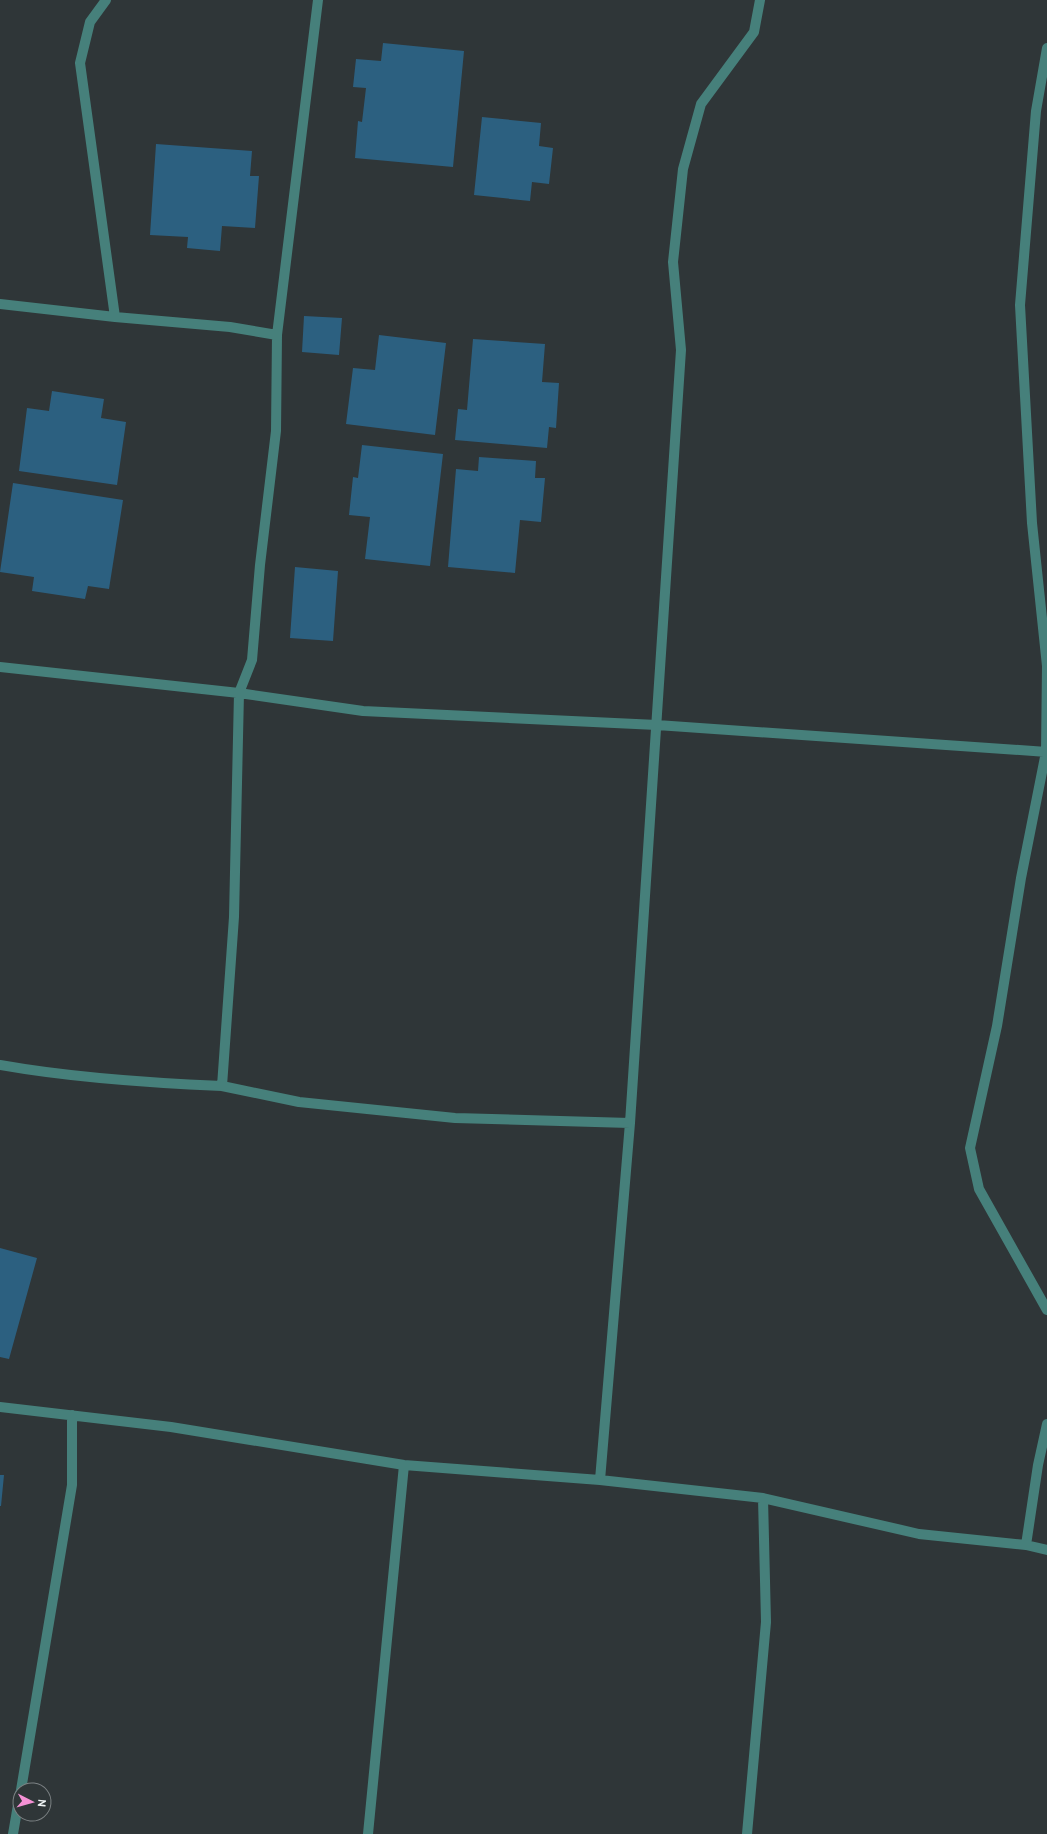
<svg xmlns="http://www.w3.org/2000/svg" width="1047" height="1834" font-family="Overpass,sans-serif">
	<rect width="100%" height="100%" fill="#2f3638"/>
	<path fill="#2c6080" d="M383,43L464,51L453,167L355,158L358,121L362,122L366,88L353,87L356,59L381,61Z
		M482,117L541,123L539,146L553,148L549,184L532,182L530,201L474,195Z
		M156,144L252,151L250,176H259L255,228L222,226L220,251L187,248L188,237L150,235Z
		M304,316L342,318L339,355L302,352Z
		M379,335L446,343L435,435L346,424L353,368L375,370Z
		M473,339L545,344L542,382L559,383L556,428L549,427L547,448L455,440L458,409L467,410Z
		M52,391L104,399L101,418L126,422L117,485L19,471L27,408L49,411Z
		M362,445L443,454L430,566L365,559L370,517L349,515L353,477L358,478Z
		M479,457L536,461L535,478H545L541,522L520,520L515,573L448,567L456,469L478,471Z
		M13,483L123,500L109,589L88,586L85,599L32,591L34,577L0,572Z
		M295,567L338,571L333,641L290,638Z
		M0,1248L37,1258L9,1359L0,1357Z
		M0,1475H4L1,1506H0Z"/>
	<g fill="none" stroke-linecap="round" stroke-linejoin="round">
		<path stroke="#46807b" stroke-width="10" d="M106,0L90,22L80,63L115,317
			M1047,48L1036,111L1020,305L1032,523L1047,666L1046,752L1021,878L997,1026L970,1148L979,1189L1047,1310
			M0,304L115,317L230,327L277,335L276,431L260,565L252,660L239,693L234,917L222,1086C148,1083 73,1078 0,1065
			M277,335L318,0
			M0,667L239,693L363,711L657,725L1047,752
			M222,1086L299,1102L455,1118L630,1123
			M0,1407L171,1427L404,1465L600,1480L763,1498L919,1534L1026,1545L1047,1550
			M600,1480L630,1123L681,350L673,262L683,169L701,104L754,32L760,0
			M1026,1545L1038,1465L1047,1424
			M21,1790L72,1485V1415
			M13,1834L20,1793
			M368,1834L404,1465
			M747,1834L766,1622L763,1498"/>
	</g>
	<g transform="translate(32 1802) rotate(96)"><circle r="19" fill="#2f3638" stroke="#7c8284"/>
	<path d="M0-3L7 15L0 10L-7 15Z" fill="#f491d5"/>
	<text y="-6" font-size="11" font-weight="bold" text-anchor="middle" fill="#eff4f5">N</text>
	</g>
</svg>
